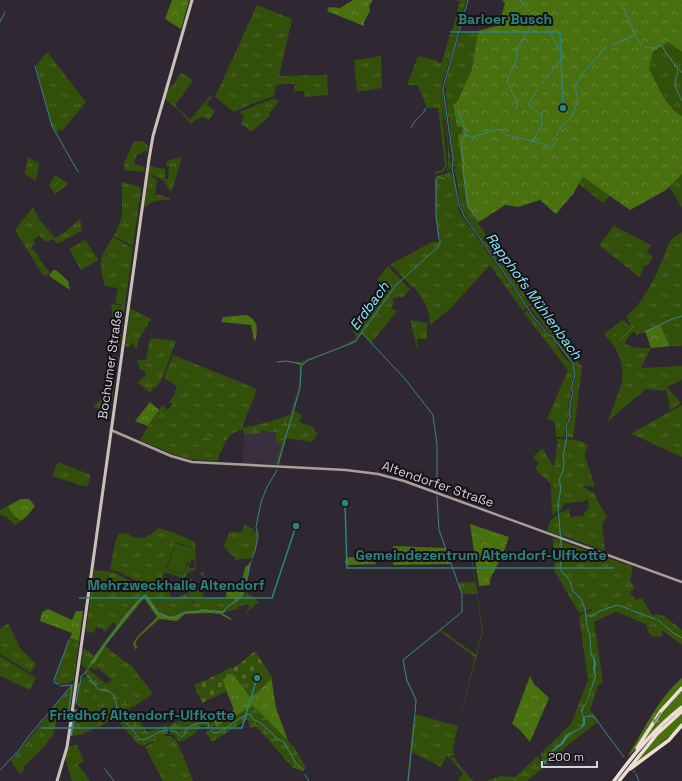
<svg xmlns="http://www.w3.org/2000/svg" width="682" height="781" font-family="'Space Grotesk',sans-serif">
	<defs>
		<pattern id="grass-tufts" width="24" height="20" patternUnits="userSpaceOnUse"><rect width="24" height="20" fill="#33500a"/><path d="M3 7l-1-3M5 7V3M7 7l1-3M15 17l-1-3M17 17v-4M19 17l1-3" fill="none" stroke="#50682d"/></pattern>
		<pattern id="forest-crowns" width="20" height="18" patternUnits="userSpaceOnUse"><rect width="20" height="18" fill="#48700e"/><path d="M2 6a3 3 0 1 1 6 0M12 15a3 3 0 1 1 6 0" fill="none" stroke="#628430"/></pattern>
		<pattern id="wetland-marsh" width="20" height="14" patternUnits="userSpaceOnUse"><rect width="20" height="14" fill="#33500a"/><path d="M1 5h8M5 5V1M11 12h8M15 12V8" fill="none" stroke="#50682d"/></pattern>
		<pattern id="cemetery-stones" width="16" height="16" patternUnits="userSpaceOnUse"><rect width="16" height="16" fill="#33500a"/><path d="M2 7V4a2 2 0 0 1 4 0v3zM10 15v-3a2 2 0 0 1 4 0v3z" fill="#50682d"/></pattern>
		<pattern id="garden-furrows" width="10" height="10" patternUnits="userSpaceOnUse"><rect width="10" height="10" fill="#33500a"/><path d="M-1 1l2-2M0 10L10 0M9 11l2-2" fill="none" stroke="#50682d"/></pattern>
	</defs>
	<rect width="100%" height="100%" fill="#2f2832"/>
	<path fill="#392f3e" d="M260,431L276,432V440L278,443H283L276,464L243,463L244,434H259Z"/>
	<path fill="url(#grass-tufts)" fill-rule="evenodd" d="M454,0H466L458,31L450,32L452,31L460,1Z
		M257,5L292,19L279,76L327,75L328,95L305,97L304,91H294V86L298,84H283L276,85L274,96L251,104L234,112L215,97Z
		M470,31H478L472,69L456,104H454L463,130L462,134L458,135L467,207L479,222L478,223L527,298L526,299L531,305L529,307L464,214C457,200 459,184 454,169L456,168V167H453L454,163L450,127L447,108L445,85L456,44L461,33Z
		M458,33L442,85L451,165L450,169L447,171C450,156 446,123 442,109L447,165L444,172L436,174L434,176L435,172L442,170L445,165L438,108H427L418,85H407L418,56L435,60L440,63L442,62L450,34Z
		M668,42L682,52V116C665,106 658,86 649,68L653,52Z
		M47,52L86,102L62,131L60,129L56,134L52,126L36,66Z
		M381,56L382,88L357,92L354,60Z
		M182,73L193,81L175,105L190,120L210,96L212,98L206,104L215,111L209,120L202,117L195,120L191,124L180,111L165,99L168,89L173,85L180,74Z
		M274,98L279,101L269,114L270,116L251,132L245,126L241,125L244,116L239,112Z
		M134,141H143L148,146L147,152L143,151L141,154H137L134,164L145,167L144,172L125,170L124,168L125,161Z
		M28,157L39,164L36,181L25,174Z
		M182,157L172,191L169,190L164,181L148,173L149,166L165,169V179H168L169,167L168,166L166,167L167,161Z
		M450,171L454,181L459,212L525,305L526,308L523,311L490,265L450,309L430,325C430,308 423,299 413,286L412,287L391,265V264L432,242H439L436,217L435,180L436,176L445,174Z
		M149,174L157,180L155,194L170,198V200C160,200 151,200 144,208Z
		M682,174V208L669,186Z
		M583,177L610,196L603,203L579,184Z
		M122,182L140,187L141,191L133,246L114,236L120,223L122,214Z
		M33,207L39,219L55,238L66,231L80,219L82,230L81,231L59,243H56L54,239L46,242L39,235L34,240L35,243L31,248L38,255L40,261H41L50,273L46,277L45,274L43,275L15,230Z
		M614,226L651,245L647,253L653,256L648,266L645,265L639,277L599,245Z
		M682,232V346H670L660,325L642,333L626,317C644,302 654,279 663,259C666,253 667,245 672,239C674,236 679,235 682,232Z
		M113,237L133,248L125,305L115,303L118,288L105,286C98,259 99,260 113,237Z
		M85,240L98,259L97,261L81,270L69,249Z
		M388,266L410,289L402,298L399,296L396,298H394L392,301L394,302L391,308L397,311L372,342L373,345L362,333L355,342L308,361L302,365L301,385L294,411L302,415L299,422L315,428L314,431L318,433L312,442L286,438L279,465L276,464L299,386L300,365L285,361L300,362L335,350L355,339L357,337L352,330L354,331L384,287L377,280Z
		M111,304L125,306L119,349L116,336Z
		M534,305L582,367L573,438L568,437L567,429L572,414L571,403L574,394L572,387L576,378L574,365L530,308L532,306L534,307Z
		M130,308L151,319L139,339L137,348H134V345L132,343L131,344V347L125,346Z
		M527,310L542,329L552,339L563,356L571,364L573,368L574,376L570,388L571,396L568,403L570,412L565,428V437H556L555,422L547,419L568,370L524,313Z
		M410,320L427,323V339H417V349Z
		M622,320L626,322L628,325L614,336C629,347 632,349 651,348L641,368L682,366V380L667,387L681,403L670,410L667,391L646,389L608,421L622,382C624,360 618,349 604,334Z
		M150,338L176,341L162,379L156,388L154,387L150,393L138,383L142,378L145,377V371L139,369V363H137L138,360H146Z
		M173,355L257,389L242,428C221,433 222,443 218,461L190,459L175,455L140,440L162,405L168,410L173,404L169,402L174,395L177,386L164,378Z
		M114,386L112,401L103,410L93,407Z
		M682,405V457L632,434V433Z
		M558,439L576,440L587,444L588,446L585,451V456L595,487L581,485L591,492H594L597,500L607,517L602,524L605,551L564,536L563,537L547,531C549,519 557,513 569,509L570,517L584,516V513L589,508L588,499L583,502L564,503L561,510L552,515L551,484L535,469L539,463L533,457L542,448L554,467Z
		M58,462L91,475L87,487L52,476Z
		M8,506L11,512L21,521L15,525L6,517L0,515V510Z
		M244,525L254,529L252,537L256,530C259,540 255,549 252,558L245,559L244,558L243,559L234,560L236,557L230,554L224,546L229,532H242Z
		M158,528L174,533L195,542L196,569L191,572V570L189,571L190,572L186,574L187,576L182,578L164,572L162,579H158L149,585H145L117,571L110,570L115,543L119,533L128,534L132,537L147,538L146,536L150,535ZM175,542L192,547L187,563L190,564L191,560L195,561V568H189V565H187L183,575L166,569Z
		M553,538L563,540V542L566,543L633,567L630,581L635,588L630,592L636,600L642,598L651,614L655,616V614L664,616L682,630V645L662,630V636C653,639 647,634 647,625L620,613L615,612L594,622L603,682L598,685L590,710L599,721L568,745L546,766L540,754L571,724L588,680L579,616L581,614L592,611V609L579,613L555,572Z
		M470,549L471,550L483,632L458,725L475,657L440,631L404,660V665L408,681L417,700L415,713L416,700L407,681L403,660L462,612L441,630L476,655L482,632L477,594H462L458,583L475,582Z
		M94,570L113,572L145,588C152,588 155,581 163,581L172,599L186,594L193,603L201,596L197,589L201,588V592L202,593L203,580L201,579L203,578V576L200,574V573L204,572L203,599L225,597L226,596L235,600L222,611C202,609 189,610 170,617L159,612L146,594L127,613L117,626L113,622L105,632L101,628L100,629L97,626L94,633L86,631Z
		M246,592L259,602L245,614L249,608V605L247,604L238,607V609L226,612L229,606L239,600Z
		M8,623L20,648L36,664L31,673L0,654V629Z
		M70,638L79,641L74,680C68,685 62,684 55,682V680Z
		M105,646L124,661L130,664L153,694L133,707H130L125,699L106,684L112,680L98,668L96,670L91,668L89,670L81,665L83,649L89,651L90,653L94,656L90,662L93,664Z
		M0,656L36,678L30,690L0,676Z
		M232,673L262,687L251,698Z
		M82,677L86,678L88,684L84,696L94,698L103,693C116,696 110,703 112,712L118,717L115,718L105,713L85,710L76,704L78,682L81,683Z
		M74,683L68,722L59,718L57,719L52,738H50L44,747L23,767L25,769L20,774L11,761Z
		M74,709L107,714L114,719L83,734L72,736L71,735Z
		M414,714L458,726L453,747L454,756L450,755V757L455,758L459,765L473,781H458L463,773L447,755L441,767L412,752L409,781H407Z
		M163,736H170L176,740L190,772L193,781H163L145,747Z
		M77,745L84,761L78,765L90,781H72L65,758L68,747Z"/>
	<path fill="url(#forest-crowns)" d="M172,0H189L181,29L165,19Z
		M353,0H373L369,6L370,11L364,22V26L327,11L329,7L340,8Z
		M502,0H682V52L668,42L653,52L649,68C658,86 665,106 682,116V174L666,190L630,210L583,177L573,194L556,214L540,200L518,207L505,205L479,222L467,207L458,135L462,134L463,130L462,127L457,126L453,104H456L472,69L478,31L499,25L505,3Z
		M53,270H56L68,281L70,290L49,276Z
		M247,315C259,322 257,327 256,340H254L251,325L221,322L223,317Z
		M660,325L670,346L651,348L645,331Z
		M150,402L159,410L148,426L135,421Z
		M21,499H29L35,506L28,515L21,521L11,512L8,506Z
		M470,524L509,537L503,554L490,579V585L479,586Z
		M393,546L445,548L451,564L393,565Z
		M351,557L374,558L376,564L349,565L345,563L346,558Z
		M251,563L244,588C245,599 235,601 228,607C226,609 225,612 223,614L232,619L231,620L220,614L208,613L185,614L177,621L159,619L138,638L135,643L137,647L136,650L133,644L137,637L157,617L144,598L105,646L94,664L90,663C97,652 138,595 146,594L159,612L170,617C189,610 202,609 222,611L235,600L226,596L227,589L232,586L240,589L245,567Z
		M48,609L72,620L76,611H83L79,641L70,638L72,633L40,621L42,612Z
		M232,673L251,698L269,681L271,676L276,708L288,741L253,706L216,727L213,719L234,710L222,680Z
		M530,676L534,684L549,698L530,742L519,729L512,724Z
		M682,678V705C663,721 646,741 627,757C645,729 656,701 682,678Z
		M682,713V723L675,732L632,766L658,735Z"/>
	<path fill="url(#wetland-marsh)" d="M292,414L283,443H278L276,440V432L260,431L259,434H244L243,430C228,432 226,440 221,453L217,444L212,441L198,446L196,442L208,436L221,443L226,435L233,430L272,421Z
		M88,669L125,699L130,707L128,711L118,717C105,709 119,697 103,693L96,699L84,696V690L88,684L85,673Z
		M253,706L294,747L306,768L303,771H300L298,769L293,768L256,726L250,728L248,719L212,742L206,732Z
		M132,711L147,732L167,725L168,733C161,737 146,747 139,745L118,721L122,716Z
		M211,714L215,725L208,729L204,725L201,726L193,735L180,742L178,741L175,736L170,733V724Z
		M538,756L544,767L527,781H487L501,776L515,777Z"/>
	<path fill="url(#cemetery-stones)" d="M255,651L271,676L269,681L262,687L232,673L222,680L227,691L202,703L194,685L219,674L229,668H233L246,659V658Z"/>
	<path fill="url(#garden-furrows)" d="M55,175L67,183V185L55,194L49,185Z
		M627,318L642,333L637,335L634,332L628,337L624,344L613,336L630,324Z"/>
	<path fill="#33500a" d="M175,543L192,548L183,574L167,569Z
		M191,579L197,587L195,588L201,596L193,602L187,594L189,592L183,585Z"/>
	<path fill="#388492" d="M594,657L596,663L595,670L596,677L586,704L583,709L582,713L585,719V725L580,729L569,735L563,744L552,752L550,759L546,762L545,765L542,758L545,761L549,757L551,751L561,743L566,735L580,728L583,724V718L581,710L586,703L595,676L593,669L594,663L593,659Z"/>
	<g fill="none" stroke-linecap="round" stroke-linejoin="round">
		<path stroke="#388492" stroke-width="1" d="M468,0L443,88L453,159L452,168L459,205L464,216L514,287L533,316L549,335L553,337L555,342L559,345L573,364L575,376L571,388L573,394L570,402V417L566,428L567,436L563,456L564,462L563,471L559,480L561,487L558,505L562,557L560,569L570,581L573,591L581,599L585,609L587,626L590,636L591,654L594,659
			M615,0L624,9L636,37L642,46
			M541,19L564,56L542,83
			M0,22L5,12
			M612,45L624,40L634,35
			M644,47L652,48L661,45L677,68C679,73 676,76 675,81C675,88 679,95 682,101
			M35,66L52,126L78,172
			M679,69L682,73
			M516,109L518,102L512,92L507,80C511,71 519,60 516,50L536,18L520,0
			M458,110L466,132L465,135L472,137L489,132
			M411,128C416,117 421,118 426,108
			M491,131L501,129L506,135L544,144L553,149L555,141
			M465,135L461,144L464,163L463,171L468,205L477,219
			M557,136L558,131L572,116L576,106L578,100L575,87L581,75L598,56L602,50L607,47
			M533,141L542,125V116L528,104L538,89
			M439,239L436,217V180L438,177H440L444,179
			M645,332L672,319L682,316
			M362,333L406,380L433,415L437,445V491
			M277,362L286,361L301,364
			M278,464L300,388L301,366L308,360L355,342L396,285L437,248L440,244V241
			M437,496L439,530L462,594V599
			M252,558L255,551L258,536L256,527L261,502L267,487L277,470
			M631,610L655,619
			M587,616H593L597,612L617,605L629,609
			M658,620L672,632L682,638
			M89,667L128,613L143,596H146L158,614H162C166,618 171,617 177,618C182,610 190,612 197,612L201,610H206L210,612L213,610L217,612L218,611L224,612C227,606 232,604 238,600C246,595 248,573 250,563L252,561
			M88,675L92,681
			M89,681L93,682L98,689C101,690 105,689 108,691C118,694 115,708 119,715
			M59,684L55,683L54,680L69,640
			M60,686L72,685
			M78,686L80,684L81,676L85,673L87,669
			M76,703L79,686
			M415,713L416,700L407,681L403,660L462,612V601
			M68,717L72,685
			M121,717C125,721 128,725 132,729C138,736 138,744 150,737C156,734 161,730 168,730
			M584,717L592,716L595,718L624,757
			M170,730L176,732L182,737C186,734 185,731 188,728C192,724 203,722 208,723L209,728
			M210,730C212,732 213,733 216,733C222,733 239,716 250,714L254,720L259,722L273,734L276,738L284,742L295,762L303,770
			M105,769L114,781
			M0,770L19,750L29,736L72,685
			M634,771V772
			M636,774L639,781
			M305,775L309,781
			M408,781L415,715"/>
		<path stroke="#388492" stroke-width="2" d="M71,735L75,710"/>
		<path stroke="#a9a09a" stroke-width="2.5" d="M111,430L171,456L192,462L346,470L378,474L404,481L682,582"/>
		<path stroke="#cdc0b9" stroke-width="3" d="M57,781L67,747L69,734L149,159L153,136L192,0"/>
		<path stroke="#edded5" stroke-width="3.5" d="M637,748L661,711L682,688
			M630,769L669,740L682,725
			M614,781C634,754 655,728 682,707
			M619,781L657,734L682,711"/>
	</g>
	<defs><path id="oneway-shaft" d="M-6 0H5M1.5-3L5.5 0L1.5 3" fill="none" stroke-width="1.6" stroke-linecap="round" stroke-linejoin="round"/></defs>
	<use stroke="#8c8280" href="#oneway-shaft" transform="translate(657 718) rotate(124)"/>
	<g text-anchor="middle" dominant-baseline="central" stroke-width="4" stroke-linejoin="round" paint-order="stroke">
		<g font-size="13" fill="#d6d2d9" stroke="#151217">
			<text transform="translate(110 365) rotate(-82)">Bochumer Straße</text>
			<text transform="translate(438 484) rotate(19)">Altendorfer Straße</text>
		</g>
		<g font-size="14" font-style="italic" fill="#8becfe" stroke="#151217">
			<text transform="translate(534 296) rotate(54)">Rapphofs Mühlenbach</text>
			<text transform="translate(369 306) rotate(-54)">Erdbach</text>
		</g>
	</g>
	<path fill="none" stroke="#2d847e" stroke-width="1.5" d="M563 108L560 32H450M345 503L347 568H614M296 526L272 598H79M257 678L242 728H41"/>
	<g fill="#2d847e" stroke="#151217" stroke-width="1.5">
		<circle cx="563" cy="108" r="4"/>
		<circle cx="345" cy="503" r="4"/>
		<circle cx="296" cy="526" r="4"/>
		<circle cx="257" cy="678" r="4"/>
	</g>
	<g font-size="14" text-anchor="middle" font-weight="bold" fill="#2d847e" stroke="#151217" stroke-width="4" stroke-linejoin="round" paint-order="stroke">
		<text x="505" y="24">Barloer Busch</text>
		<text x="481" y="560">Gemeindezentrum Altendorf-Ulfkotte</text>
		<text x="176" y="590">Mehrzweckhalle Altendorf</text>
		<text x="142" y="720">Friedhof Altendorf-Ulfkotte</text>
	</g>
	<path d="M542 761v6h55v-6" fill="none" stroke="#d6d2d9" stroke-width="2"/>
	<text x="548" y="761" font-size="12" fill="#d6d2d9" stroke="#151217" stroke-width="3" paint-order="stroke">200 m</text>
</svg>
